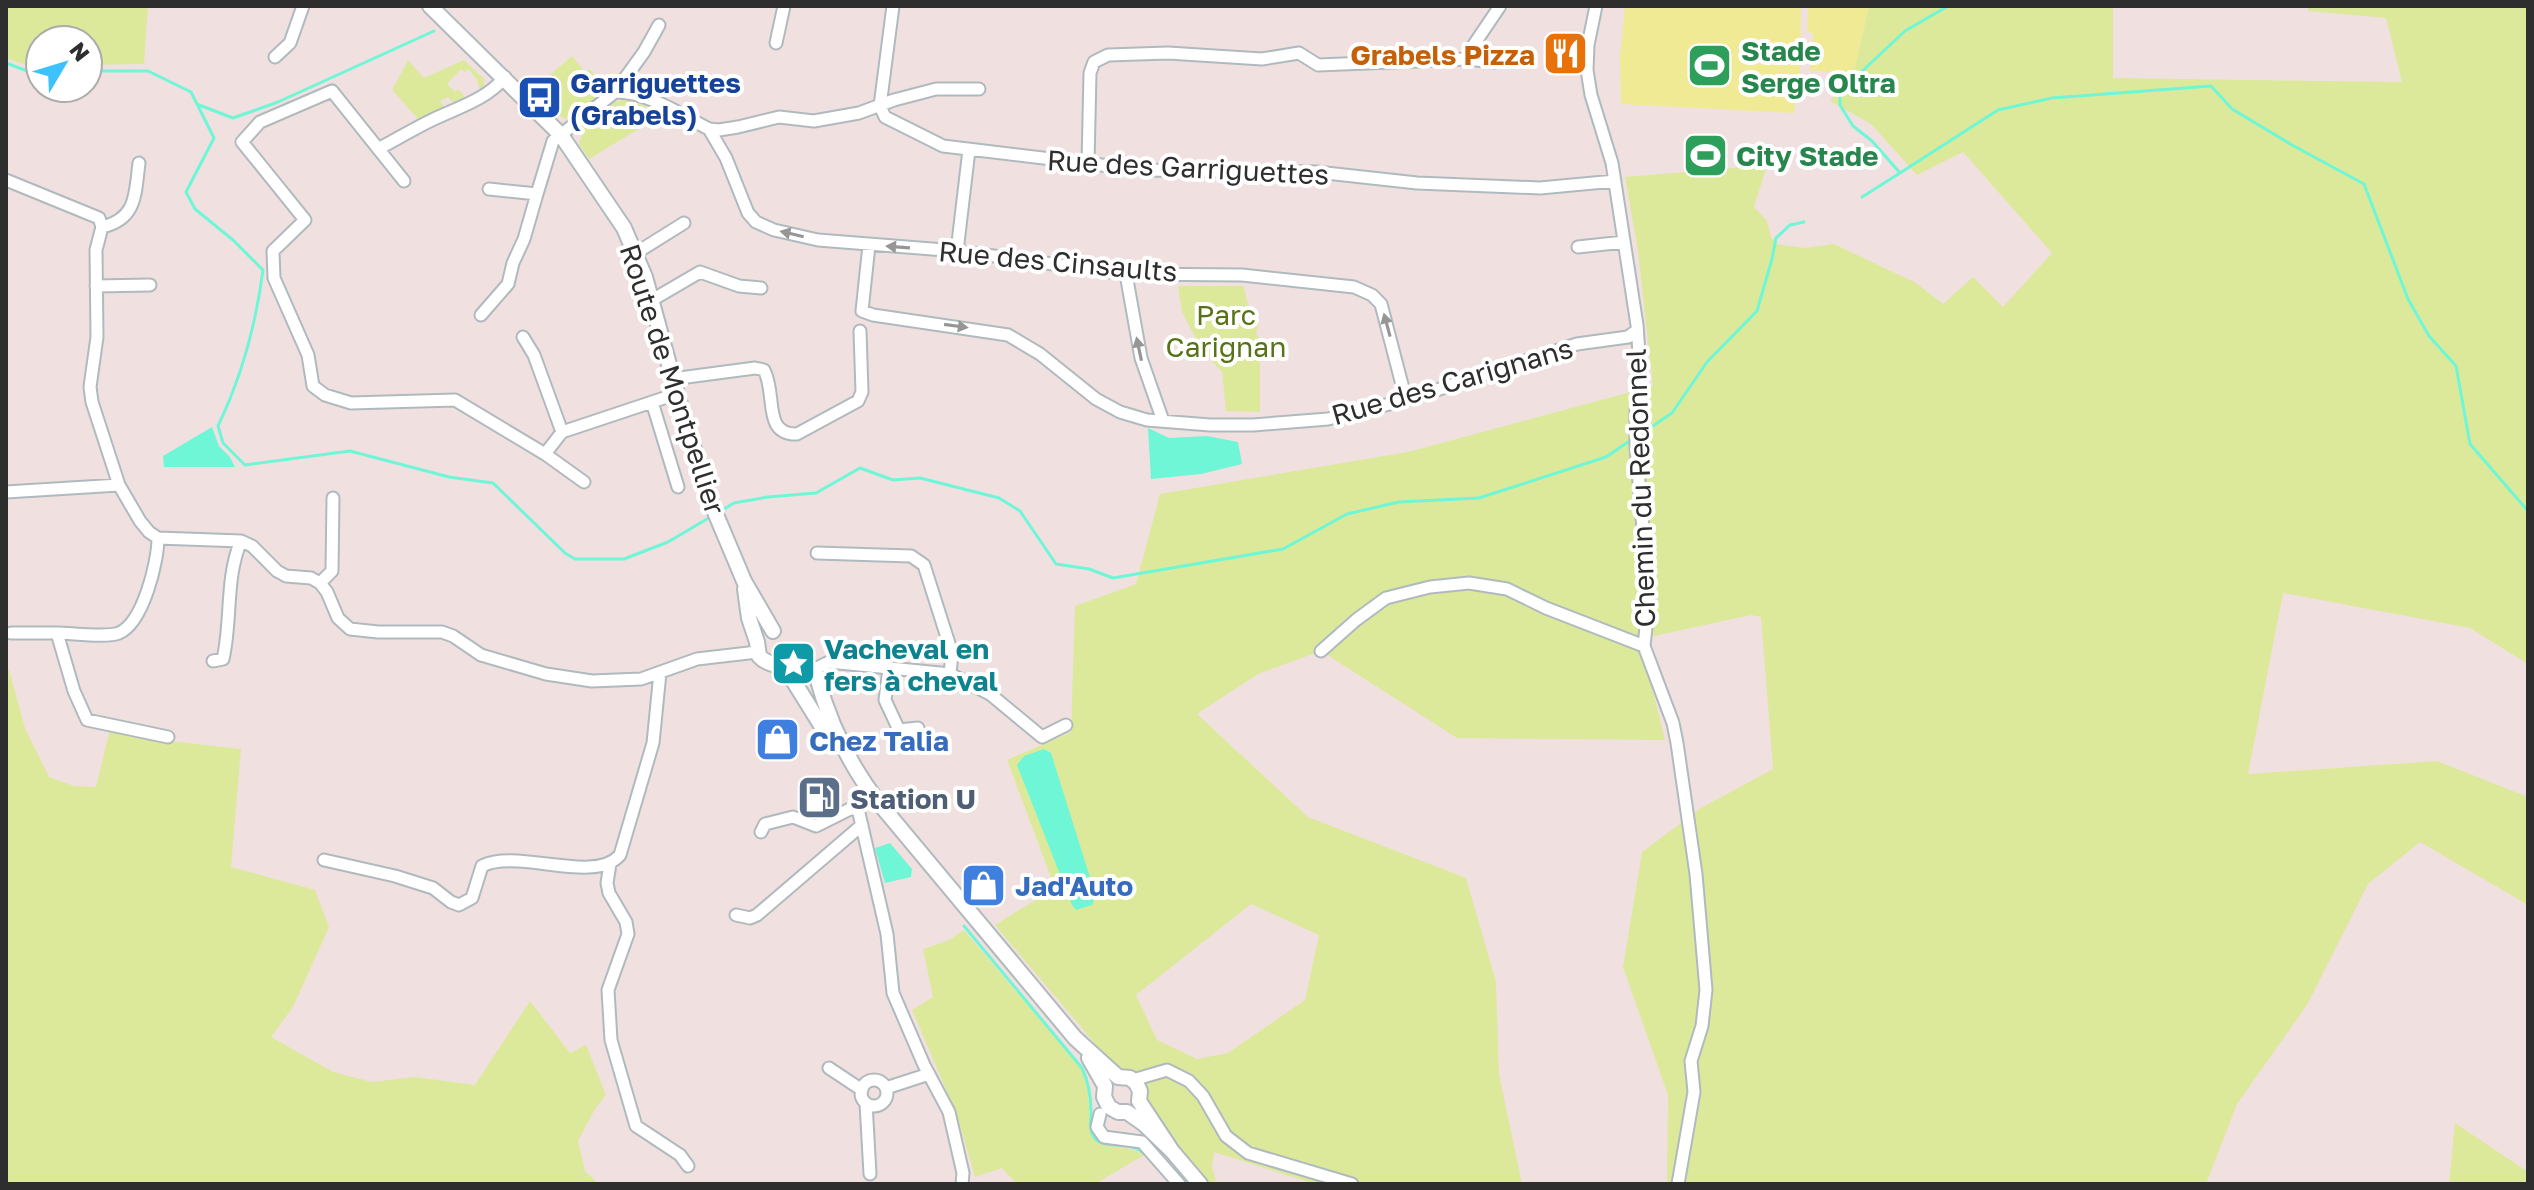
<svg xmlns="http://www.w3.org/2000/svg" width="2534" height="1190" font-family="'Golos Text',sans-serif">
	<rect width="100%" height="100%" fill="#f0e1e0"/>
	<path fill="#dce99a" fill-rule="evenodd" d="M6,6H148L144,64L88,65V40H40V67H31L6,58Z
		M1869,6H2113V78L2402,82L2386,18L2308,11V6H2528V664L2470,628L2283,593L2248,774L2437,761L2528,797V905L2420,842L2368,884L2307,1005L2237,1104L2206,1184H1667L1668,1095L1623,967L1642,852L1701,808L1773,769L1761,617L1751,615L1640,639L1665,740L1457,738L1321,651L1258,674L1197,714L1308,817L1466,878L1496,982L1499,1074L1522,1184H1315L1214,1152L1212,1167L1216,1181L1208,1184L1150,1109L1146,1096V1085L1135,1074L1118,1071L995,925L1055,888L1007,760L1071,732L1075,606L1136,584L1160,494L1408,452L1653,386L1638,251L1625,177L1758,166L1770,156L1754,207L1767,221L1771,237L1776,244L1805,248L1834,244L1916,283L1943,304L1973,277L2003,307L2052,253L1963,152L1917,175L1871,124L1830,101L1853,75ZM1251,904L1319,935L1305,1000L1228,1053L1197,1059L1157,1040L1136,995Z
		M572,56L585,72L590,69L606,90L567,120L562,117L536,87Z
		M408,60L424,78L464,60L484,79V86L480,89L476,78L468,69L465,72L461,69L447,84L455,92L458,89L465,97L453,102L448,97L440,101L444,107L419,120L392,90Z
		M625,99L665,113L589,159L579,144L585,124L612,103Z
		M1178,286H1244L1249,310L1259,321L1256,334L1260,338V412L1226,411L1222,372L1203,352L1182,312Z
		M6,670H9L25,728L49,777L74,786L96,787L110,729L169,741L241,749L231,867L315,890L329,927L293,1007L271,1037L333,1072L372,1082L415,1077L475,1085L530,1001L570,1053L586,1045L606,1095L595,1109L578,1141L585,1171L599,1184H6Z
		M964,930L1081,1068L1087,1080L1092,1136C1107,1153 1124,1142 1144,1155L1095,1184H1017L1002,1168L975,1177L957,1115L912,1010L933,997L923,949L949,940Z
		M2455,1123L2528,1172V1184H2449Z"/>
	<path fill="#f0ea95" d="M1625,6H1801L1800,75L1794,113L1621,104L1620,58Z
		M1808,6H1869L1853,75L1810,70L1813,33L1807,32Z"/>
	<path fill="#6ef6d7" d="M212,427L219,446L230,457L235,467H164L163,456Z
		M1148,428L1169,438L1207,436L1238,442L1242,464L1201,474L1151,479Z
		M1044,749L1051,753L1093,887L1095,897L1092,905L1076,910L1072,905L1017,765L1024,756Z
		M890,843L912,869L911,877L885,883L875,848Z"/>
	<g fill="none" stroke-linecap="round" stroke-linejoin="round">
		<path stroke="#6ef6d7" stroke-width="3" d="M6,63L30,72H40
			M88,71H148L191,92L214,138L186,192L195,209L233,240L263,270C256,324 242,376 218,426L223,443L245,465L350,451L449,477L493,483L565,553L575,559H624L668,542L712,516
			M199,105L233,118L278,102L434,31
			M1900,173L1998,110L2052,98L2211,86L2232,109L2292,145L2364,184L2408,299L2429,336L2456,366L2470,444L2528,511
			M1862,197L1900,173L1872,141L1853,126L1840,105V92L1905,31L1948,6
			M1641,434L1672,413L1707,362L1757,311L1772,259L1776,238L1790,225L1804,222
			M719,512L734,503L768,497L816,493L860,468L893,480L920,478L999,498L1020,511L1056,564L1089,569L1113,578L1283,549L1347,514L1399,502L1479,498L1606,457L1631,440
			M964,926L1082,1068C1088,1081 1091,1096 1091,1111C1092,1117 1089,1125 1091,1130C1095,1151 1121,1142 1135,1148C1150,1154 1161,1172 1171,1184"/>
		<defs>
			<path id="minor" d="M1596,6L1588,45L1587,70L1591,95L1612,163L1637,325L1641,382L1636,409V447L1649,599L1644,646L1673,723L1677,743L1696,874L1706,990L1702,1026L1691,1061L1694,1092L1678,1184
				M776,43L784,6
				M275,57L290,43L303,6
				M1467,59L1473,46L1500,6
				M615,92C648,92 680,114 709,129L719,130L738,127L779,117L814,121L859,113L894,100L936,89H979
				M880,106L885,117L943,146L1143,170L1317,172L1417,183L1540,188L1615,181
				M880,106L893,6
				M709,129L726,158L748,213L756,222L774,230L818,240L957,251L1126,274L1242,275L1354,287L1372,295L1381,304L1406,400
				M378,149C397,139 415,128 434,119C460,107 487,99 505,77
				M1088,164L1090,73L1094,62L1108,55L1168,53L1262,59L1299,53L1318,65L1467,59L1495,62
				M6,180L99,218L102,227L96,250L97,337L90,387L92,402L119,485L140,521L149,532L158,538L241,541L252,546L277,571L286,576L311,578L320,583L327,592L338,618L350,629L378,632H442L453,636L481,655L546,674L592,681L641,679L697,659L757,652
				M404,181L332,91L260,122L242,142L305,220L273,251L274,278L308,355L313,386L325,395L351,403L455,400L545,454L584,482
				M489,189L537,194L553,141L615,92L644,52L659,25
				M102,227C137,219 135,194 139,163
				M869,245L862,311L873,315L1008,335L1040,354L1096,399L1120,412L1147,420L1210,425H1253L1328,419L1406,400L1577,344L1628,337L1636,331
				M1578,247L1624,242
				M957,251L969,150
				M636,253L684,223
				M1126,274L1141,358L1163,421
				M96,286L150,285
				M652,300L700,272L739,286L761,288
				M481,315L508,284L513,263L524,239L537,194
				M523,337L534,355L562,432
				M672,379L755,368L764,370C777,394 762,435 797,434L858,401L862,392L860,331
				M652,402L678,487
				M545,454L562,432L676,394
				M6,492L119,485
				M158,538C158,562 143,623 119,633C106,638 72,633 57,633L74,691L87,720L168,737
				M817,553L911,556L924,565L952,653L950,674
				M320,583L332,571L333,498
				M11,633H57
				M1321,651L1356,620L1386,598L1430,587L1469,583L1507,589L1546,608L1644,646
				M213,661L223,659C232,621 225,578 241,541
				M889,669L885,700L899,730L918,728
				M813,670L829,662L950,674L990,694L1042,737L1066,725
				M858,809L887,934L893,993L924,1065L949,1112L963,1173L962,1184
				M761,832L765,824L793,817L816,826L850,809H858
				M324,860L395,876L433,888L451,902L459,905L472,898L482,866C518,848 594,885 620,855L653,743L660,673
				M610,864L607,883L609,893L626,922L628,934L608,990L611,1040L636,1126L680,1155L688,1166
				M736,915L750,918L757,915L862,825
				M829,1068L862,1090
				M1133,1080L1167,1070L1189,1081L1203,1096L1226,1136L1248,1153L1352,1184
				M861 1093a13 13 0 1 1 26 0a13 13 0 1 1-26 0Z
				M886,1088L929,1074
				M866,1103L870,1174
				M1100,1114L1097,1127L1104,1137L1142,1142L1179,1184"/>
			<path id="tertiary" d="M430,6L561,135L624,228L645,277L682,412L712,505L744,581L773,631
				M745,589L749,618L757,642L759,656C767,665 777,664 786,669L834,746
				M789,652L813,670L817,677C829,722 850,766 879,803L1075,1038L1118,1077L1130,1078L1136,1083L1140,1091L1139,1101L1172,1151
				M1089,1058L1105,1086L1104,1097L1109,1107L1118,1112H1127L1144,1124L1172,1151L1200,1184"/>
		</defs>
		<use href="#minor" stroke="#b0babe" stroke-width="15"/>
		<use href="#tertiary" stroke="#b0babe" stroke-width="18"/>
		<use href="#minor" stroke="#fff" stroke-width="11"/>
		<use href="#tertiary" stroke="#fff" stroke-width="14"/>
	</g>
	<defs><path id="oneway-solid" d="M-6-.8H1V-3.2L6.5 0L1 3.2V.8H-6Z" transform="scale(2)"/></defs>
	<g fill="#969696">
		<use href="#oneway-solid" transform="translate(792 234) rotate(-167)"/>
		<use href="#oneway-solid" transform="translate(898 247) rotate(-176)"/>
		<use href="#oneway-solid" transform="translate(1387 325) rotate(-105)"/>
		<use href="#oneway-solid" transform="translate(956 326) rotate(8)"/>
		<use href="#oneway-solid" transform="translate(1139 349) rotate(-102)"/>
	</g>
	<defs>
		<symbol id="restaurant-square" viewBox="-11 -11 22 22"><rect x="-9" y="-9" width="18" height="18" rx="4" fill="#e8710a" stroke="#fff"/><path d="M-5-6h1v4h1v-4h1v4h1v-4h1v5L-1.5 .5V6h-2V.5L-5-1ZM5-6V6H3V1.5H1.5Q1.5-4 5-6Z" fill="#fff"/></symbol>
		<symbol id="stadium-square" viewBox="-11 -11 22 22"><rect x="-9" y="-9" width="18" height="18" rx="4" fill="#2e9e5b" stroke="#fff"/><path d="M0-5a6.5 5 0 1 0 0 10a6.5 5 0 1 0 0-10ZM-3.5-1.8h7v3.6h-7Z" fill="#fff"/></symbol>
		<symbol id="bus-square" viewBox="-11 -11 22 22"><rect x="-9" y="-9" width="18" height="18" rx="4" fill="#1a4fb4" stroke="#fff"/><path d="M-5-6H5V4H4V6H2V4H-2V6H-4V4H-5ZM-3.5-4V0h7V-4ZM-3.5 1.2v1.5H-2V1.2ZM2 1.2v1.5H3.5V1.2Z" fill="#fff"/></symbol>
		<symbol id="sight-square" viewBox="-11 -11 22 22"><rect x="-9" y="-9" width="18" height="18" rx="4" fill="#0f9aa8" stroke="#fff"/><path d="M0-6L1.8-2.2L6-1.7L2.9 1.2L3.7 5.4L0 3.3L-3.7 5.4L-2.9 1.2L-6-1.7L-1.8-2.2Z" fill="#fff"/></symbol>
		<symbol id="shop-square" viewBox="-11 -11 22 22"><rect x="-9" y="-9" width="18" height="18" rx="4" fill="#3f7fe0" stroke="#fff"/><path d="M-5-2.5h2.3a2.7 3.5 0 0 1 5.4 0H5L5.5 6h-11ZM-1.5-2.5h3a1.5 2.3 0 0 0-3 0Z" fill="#fff"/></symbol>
		<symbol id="fuel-square" viewBox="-11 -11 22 22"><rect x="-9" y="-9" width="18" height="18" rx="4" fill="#5c6f8a" stroke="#fff"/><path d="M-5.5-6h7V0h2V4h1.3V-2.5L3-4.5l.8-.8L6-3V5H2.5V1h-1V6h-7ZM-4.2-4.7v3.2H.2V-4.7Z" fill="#fff"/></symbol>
	</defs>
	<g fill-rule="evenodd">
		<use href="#restaurant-square" x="1540" y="28" width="51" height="51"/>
		<use href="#stadium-square" x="1684" y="40" width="51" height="51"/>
		<use href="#bus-square" x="514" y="72" width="51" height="51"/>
		<use href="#stadium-square" x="1680" y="130" width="51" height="51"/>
		<use href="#sight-square" x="768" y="638" width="51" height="51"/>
		<use href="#shop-square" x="752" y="714" width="51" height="51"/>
		<use href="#fuel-square" x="794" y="772" width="51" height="51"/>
		<use href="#shop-square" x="958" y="860" width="51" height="51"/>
	</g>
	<g text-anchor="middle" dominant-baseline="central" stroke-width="8" stroke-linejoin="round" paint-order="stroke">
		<g font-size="28" font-weight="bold" fill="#27864d" stroke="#fff" text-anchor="start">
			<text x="1741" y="50">Stade<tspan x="1741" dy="32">Serge Oltra</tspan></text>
			<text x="1736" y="155">City Stade</text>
		</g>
		<g font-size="28" font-weight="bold" fill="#c56008" stroke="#fff" text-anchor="end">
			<text x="1535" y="54">Grabels Pizza</text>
		</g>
		<g font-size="28" font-weight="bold" fill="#164399" stroke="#fff" text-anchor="start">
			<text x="570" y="82">Garriguettes<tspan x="570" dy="32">(Grabels)</tspan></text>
		</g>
		<g font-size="28" fill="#2e2e2e" stroke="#fff">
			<text transform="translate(1188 167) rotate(3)">Rue des Garriguettes</text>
			<text transform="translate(1058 261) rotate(5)">Rue des Cinsaults</text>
			<text transform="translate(673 379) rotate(72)">Route de Montpellier</text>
			<text transform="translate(1452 381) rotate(-16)">Rue des Carignans</text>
			<text transform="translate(1640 488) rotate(-92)">Chemin du Redonnel</text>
		</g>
		<g font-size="28" fill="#577217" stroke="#fff">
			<text x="1226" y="314">Parc<tspan x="1226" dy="32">Carignan</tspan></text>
		</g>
		<g font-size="28" font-weight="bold" fill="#0d838f" stroke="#fff" text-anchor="start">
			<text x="824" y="648">Vacheval en<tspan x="824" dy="32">fers à cheval</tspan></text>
		</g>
		<g font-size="28" font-weight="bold" fill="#366cbe" stroke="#fff" text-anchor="start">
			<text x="809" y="740">Chez Talia</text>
			<text x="1015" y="885">Jad'Auto</text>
		</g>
		<g font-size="28" font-weight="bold" fill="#4e5e75" stroke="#fff" text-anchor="start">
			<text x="850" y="798">Station U</text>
		</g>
	</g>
	<rect width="2534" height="1190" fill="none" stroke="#2e2e2e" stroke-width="16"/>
	<g transform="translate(64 64) rotate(52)"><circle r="38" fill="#ffffff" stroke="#ababab" stroke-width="2"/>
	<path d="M0-6L14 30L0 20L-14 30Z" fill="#3ec2ff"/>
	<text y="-12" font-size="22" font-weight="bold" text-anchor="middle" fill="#2e2e2e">N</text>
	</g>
</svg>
